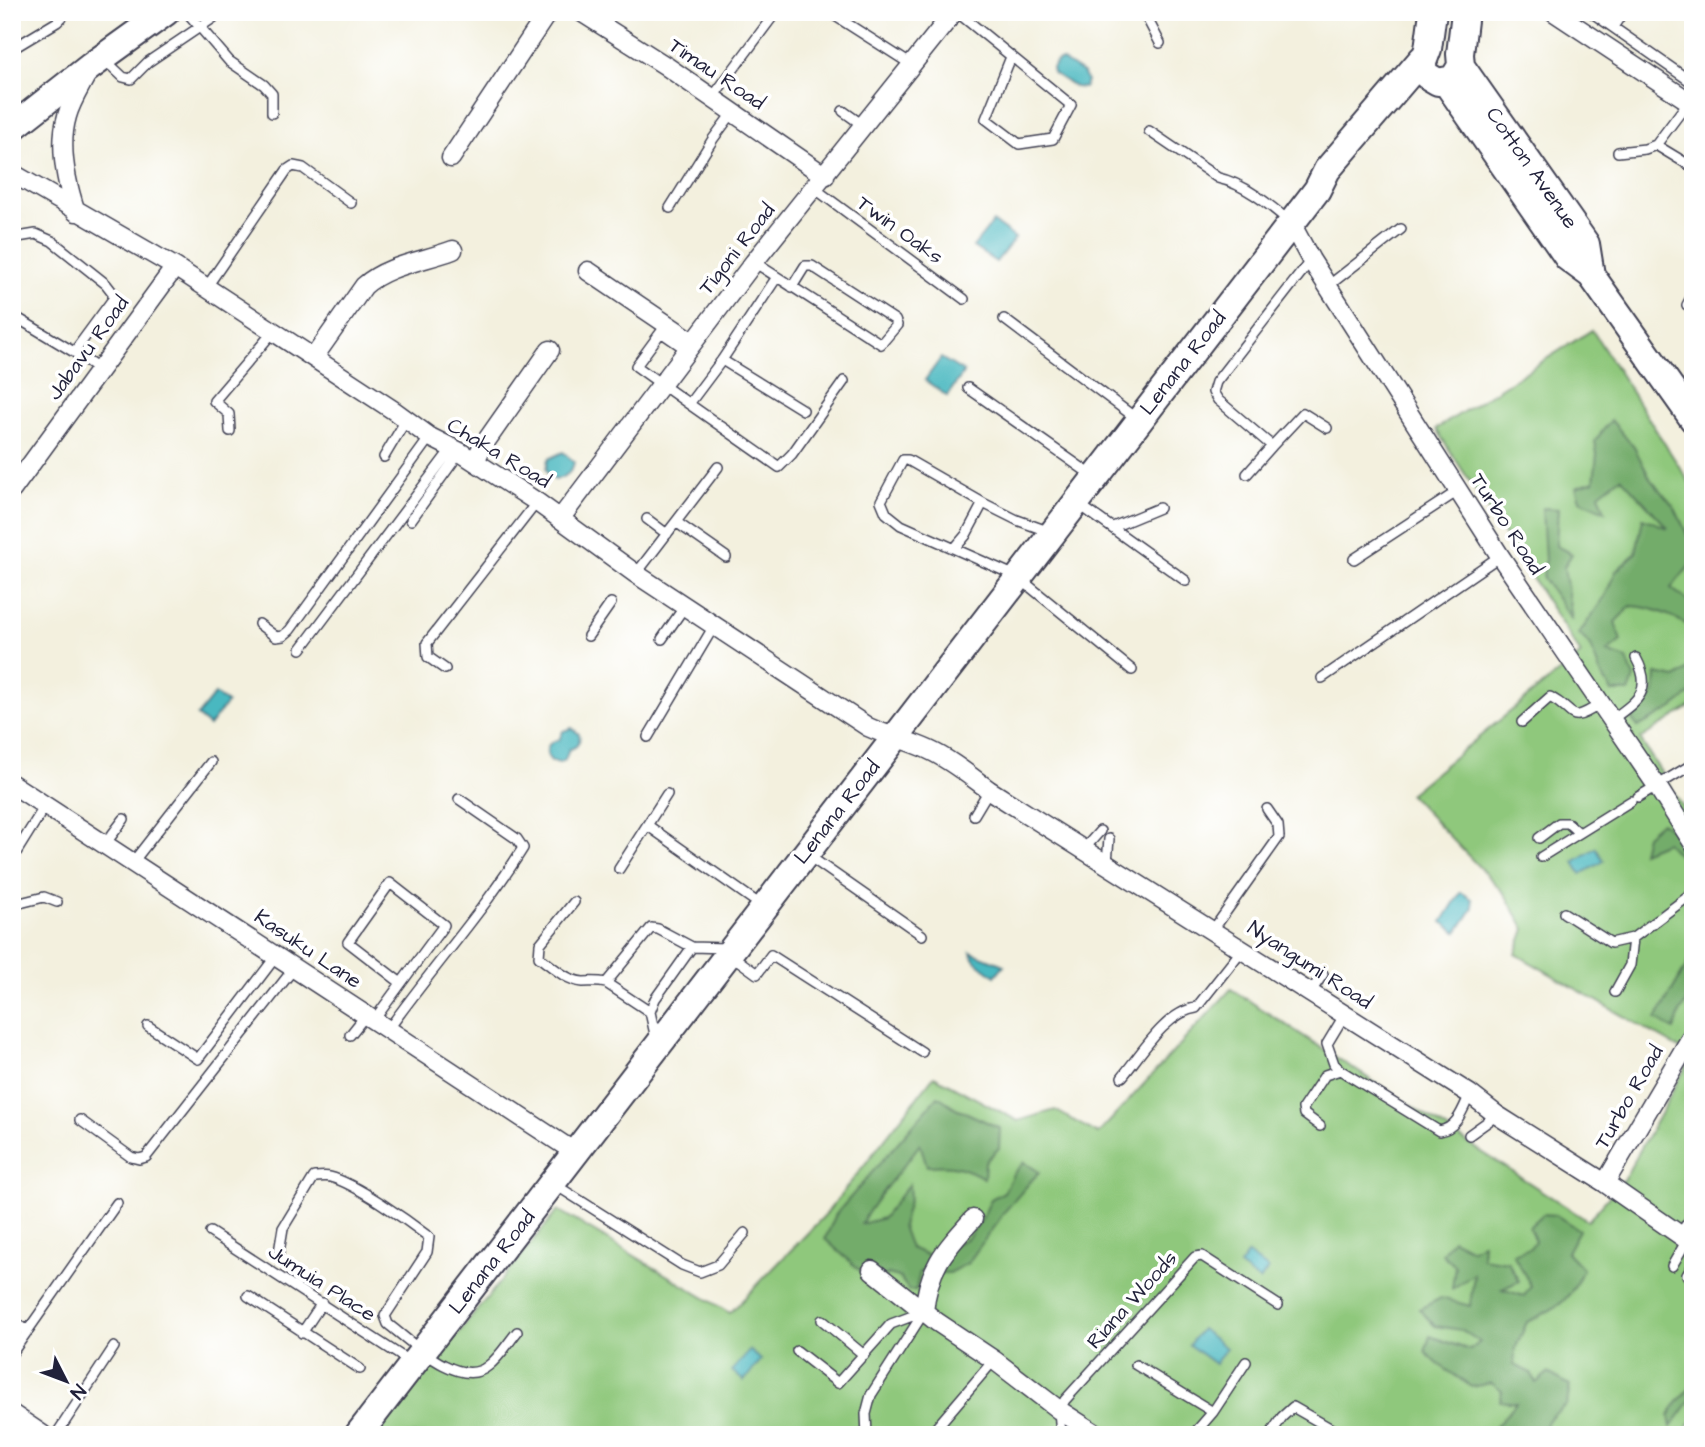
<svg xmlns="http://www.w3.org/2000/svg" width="1705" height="1447" font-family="'Architects Daughter',sans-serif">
	<rect width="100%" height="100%" fill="#fff"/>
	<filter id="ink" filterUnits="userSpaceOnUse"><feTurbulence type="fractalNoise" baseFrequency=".0143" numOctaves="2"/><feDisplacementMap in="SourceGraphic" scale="14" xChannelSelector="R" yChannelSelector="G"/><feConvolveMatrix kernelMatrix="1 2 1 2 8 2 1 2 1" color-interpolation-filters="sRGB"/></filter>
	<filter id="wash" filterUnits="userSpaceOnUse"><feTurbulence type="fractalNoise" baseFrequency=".00686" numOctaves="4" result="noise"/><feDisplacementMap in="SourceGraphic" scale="28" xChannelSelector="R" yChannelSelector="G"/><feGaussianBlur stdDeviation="1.57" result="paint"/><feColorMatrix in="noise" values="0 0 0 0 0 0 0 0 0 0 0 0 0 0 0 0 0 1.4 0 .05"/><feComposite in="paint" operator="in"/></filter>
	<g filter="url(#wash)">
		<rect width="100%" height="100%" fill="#f3f0de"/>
		<path fill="#8fc87b" stroke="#58755b" stroke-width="2" d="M1592,330L1693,488V705L1640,739L1693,823V1419L1682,1435H376L558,1210L730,1313L825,1215L934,1076L1018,1121L1055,1110L1098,1134L1231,989L1588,1221L1624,1179L1692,1056L1516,954L1525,929L1504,893L1409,794L1581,654L1436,429Z"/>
		<path fill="#73ac6b" stroke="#4a6753" stroke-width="2" d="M1611,420L1634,447L1651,480L1675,508L1693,547V562L1671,588C1697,608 1693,602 1693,635L1691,627C1672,616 1654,607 1631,606L1615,622L1621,641L1607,652L1627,659L1634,678L1629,692H1612L1599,670L1591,646L1579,634L1605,596L1616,571L1636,553L1643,518L1668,528L1621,477L1599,494L1605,511L1580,500L1576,487L1594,481L1597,454L1595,441Z
			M1542,508L1558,509L1556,546L1572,554L1564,567L1572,620L1543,578L1545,560Z
			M1693,658V692L1673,708L1638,727L1631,718L1655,692L1656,674L1676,678L1689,668Z
			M1661,822L1673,830L1693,866V886L1682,859L1666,842L1642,852L1646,835Z
			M1693,954V991L1680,1013L1674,1030L1656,1019Z
			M938,1096L956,1108L1000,1128L999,1148L985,1162L984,1178C962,1166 952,1164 927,1166L920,1144C901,1171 877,1195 861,1224L883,1218L909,1184L910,1198L902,1226L910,1248L930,1256L968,1238L982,1219L991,1199L1004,1192L1013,1174L1024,1162L1039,1172L1005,1211L968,1263L949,1273L920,1272L916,1290H909L899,1277L888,1274L877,1286L825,1239L836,1214Z
			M1543,1214L1556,1215L1579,1230L1567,1252L1583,1269C1568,1304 1559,1306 1527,1322L1515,1349L1514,1365L1531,1373L1536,1383L1548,1373L1570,1385L1567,1404L1551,1417L1538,1435L1522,1430L1517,1435H1489L1516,1403L1500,1401L1502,1391L1491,1383L1472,1387L1438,1364L1425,1352L1430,1336L1470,1350L1480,1342L1462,1330L1435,1326L1419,1309L1441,1298L1470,1306L1474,1274L1452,1289L1455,1266L1442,1254L1452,1239L1472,1249L1483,1243L1482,1258L1508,1262L1519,1281L1502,1289L1524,1296L1531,1286L1513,1254L1530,1248L1535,1241L1529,1227Z
			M1693,1385V1397L1671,1427L1669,1416L1679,1400Z"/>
		<path fill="#49b8c0" stroke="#366d7e" stroke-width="2" d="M1062,60L1084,74L1087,82L1084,88L1075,87L1053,73L1052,68L1057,61Z
			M993,222L1015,238L996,262L973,247Z
			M941,358L964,372L947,396L925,380Z
			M563,452L574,462C572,473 565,477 555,480L549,476L546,469L548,459Z
			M215,694L227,703L209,726L197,716Z
			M572,728L579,734C581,742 577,748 569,749L565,760L560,763L551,761C543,752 547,741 559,740L563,731Z
			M1596,848L1604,861L1581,874L1574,862Z
			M1461,892L1472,899L1473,908L1457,932L1442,922Z
			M971,952L1004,965L995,976L974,960Z
			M1248,1254L1268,1269L1260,1281L1239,1266Z
			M1201,1329L1226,1348L1215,1364L1189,1345Z
			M750,1350L761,1360L744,1381L732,1371Z"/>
	</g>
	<g filter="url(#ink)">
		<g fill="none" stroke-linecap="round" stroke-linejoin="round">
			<defs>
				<path id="lane" d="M187,12L229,61L264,85L272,94V113
					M829,12L912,65
					M957,12L1071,105L1053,139L1019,144L986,119L1011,57
					M1140,12L1148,20L1160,43
					M1591,12L1693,83
					M1613,27L1623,12
					M12,49L57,22L67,12
					M104,59L123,77L131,79L148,62L222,12
					M712,98L776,12
					M843,111L864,126
					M1149,131L1218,178C1243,183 1270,205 1290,222
					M1656,145L1689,165
					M1618,152L1645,149L1656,145L1689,101
					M814,188L964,299
					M670,208L713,139L733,112
					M12,238L36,234L52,241L106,284L113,293V299L74,352L14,316
					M1311,260L1216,382L1213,392L1218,400L1272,446L1303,413L1327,428
					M754,262L881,344L897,325L895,320L812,266H805L792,287
					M777,277L722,360L689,404L779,467L792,454L844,381
					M1328,286L1401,229
					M206,288L287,170L293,166L303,168L351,203
					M1687,305L1693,294
					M1004,319L1137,419
					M687,350L661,332L636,366L689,404
					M74,352L100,370
					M722,360L803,410
					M968,388L1093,476
					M230,431L229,414L214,401L273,332
					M384,457L406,420
					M1247,474L1272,446
					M983,503L908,460H903L881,501L886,513L901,525L1018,577L1132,670
					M1080,505L1186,581
					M647,519L667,534
					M411,520L460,452
					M676,522L726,557
					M1113,527L1159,508
					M955,548L966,535L983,503L1017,520L1050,532
					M1354,559L1458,491
					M636,574L718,467
					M259,624L276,637L283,636L290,630L430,437
					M588,636L611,603
					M662,639L685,606
					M301,649L452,448
					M445,669L428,657L427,643L537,502
					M1322,678L1500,556
					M1611,720C1637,701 1654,691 1636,658
					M1522,722L1550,697C1577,711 1567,726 1600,704
					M648,737L714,626
					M1638,797L1693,764
					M974,815L989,790
					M647,825L762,906
					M1539,838L1559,823H1568L1579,833
					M105,844L124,819
					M1084,849L1100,831
					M806,854L922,935
					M1541,857L1631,801
					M12,859L45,806
					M133,862L211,762
					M1107,862L1109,839
					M619,869L667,794
					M574,902L540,944L539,957C553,967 565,980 583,982C592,982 597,981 606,983L650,1012
					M12,905L44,897L57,902
					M1564,913L1611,943L1633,938L1693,893
					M1213,930L1279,837L1278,825L1267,809
					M731,955L757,974L771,955L922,1052
					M606,983L651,928L658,929L692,947
					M1615,992L1630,965L1633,938
					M1310,993L1323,974
					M1345,1014L1327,1044L1334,1064L1340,1070L1439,1131C1457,1129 1463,1109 1470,1094
					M374,1020L444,925L390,883L348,942L401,983
					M148,1026L198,1059L277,955
					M388,1030C432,968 483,912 523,848L517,839L459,799
					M350,1035L366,1015
					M656,1039L650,1012L655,999L692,947L726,948
					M1122,1077C1141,1054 1166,1012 1196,1008L1242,950
					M80,1120L131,1157L139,1159L146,1157L295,967
					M1320,1126L1304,1114L1303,1108L1325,1075L1340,1070
					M1469,1135L1497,1115
					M554,1184L682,1265L700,1272L718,1265L745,1233
					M210,1232L412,1363
					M1679,1235L1693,1215
					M279,1252L283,1228L314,1177C319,1177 326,1176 330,1177C355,1183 408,1221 429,1237L427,1252L385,1316L388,1324C410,1341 460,1390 488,1366C499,1358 508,1343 517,1332
					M1672,1266L1687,1240
					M1687,1275L1693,1265
					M248,1296L360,1369
					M12,1320L28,1331
					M822,1320L864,1355
					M302,1333L322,1303
					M797,1351L838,1383L891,1324L923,1312
					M12,1353L117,1203
					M1136,1365L1213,1412
					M229,1432L232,1435
					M56,1435L114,1347
					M867,1435L866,1414L871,1395L924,1312
					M930,1435L994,1360
					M1061,1435L1059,1410L1065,1400L1195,1257L1202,1256L1278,1305
					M1193,1435L1213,1412L1246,1362
					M1270,1435L1282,1417L1293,1407L1342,1435"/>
				<path id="street" d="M581,12L666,66L825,176
					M1554,12L1693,104
					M451,158L548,12
					M12,173L175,267L393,410L430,437L460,452L537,502L636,574L868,727C888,736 910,741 929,750C951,760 970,776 989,790L1470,1094L1497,1115L1605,1183L1693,1244
					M76,212C66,182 58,147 67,116C71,101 81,86 88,72
					M1291,223L1311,260L1500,556L1657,786L1693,843
					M588,271L693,342
					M314,357L364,286C387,265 424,261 453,250
					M475,461L482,447L550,350
					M12,490L175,267
					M560,519L754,262L954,12
					M12,784C201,906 388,1030 576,1153
					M1605,1183L1693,1034
					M872,1270L937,1322L994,1360L1059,1410L1098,1435
					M924,1312C928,1268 944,1251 973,1219
					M12,1414L43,1435"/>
				<path id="secondary" d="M1433,12L1428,49L1422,65L1426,75L1438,82L1453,79L1461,66L1460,54L1465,12
					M1461,66L1586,244L1591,275
					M1446,82L1568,258L1591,275L1693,419
					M12,128L91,66L166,12
					M358,1435L1317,190L1327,170L1422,59"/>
			</defs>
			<use href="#lane" stroke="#414153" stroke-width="12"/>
			<use href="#street" stroke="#414153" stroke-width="21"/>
			<use href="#secondary" stroke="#414153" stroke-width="30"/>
			<use href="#lane" stroke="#fff" stroke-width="9"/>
			<use href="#street" stroke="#fff" stroke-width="18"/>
			<use href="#secondary" stroke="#fff" stroke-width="26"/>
		</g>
	</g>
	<g text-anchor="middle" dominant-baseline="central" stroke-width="7" stroke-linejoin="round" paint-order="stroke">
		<g font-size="21" fill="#22223b" stroke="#fff">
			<text transform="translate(717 74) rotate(34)">Timau Road</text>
			<text transform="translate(1532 168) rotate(55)">Cotton Avenue</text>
			<text transform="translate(900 230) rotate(36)">Twin Oaks</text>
			<text transform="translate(737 249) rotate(-52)">Tigoni Road</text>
			<text transform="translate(88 348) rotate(-54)">Jabavu Road</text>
			<text transform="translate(1183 363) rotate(-52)">Lenana Road</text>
			<text transform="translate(499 453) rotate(31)">Chaka Road</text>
			<text transform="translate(1507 524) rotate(57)">Turbo Road</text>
			<text transform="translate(837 812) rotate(-52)">Lenana Road</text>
			<text transform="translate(308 949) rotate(34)">Kasuku Lane</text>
			<text transform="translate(1310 965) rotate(33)">Nyangumi Road</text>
			<text transform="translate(1629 1097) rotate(-60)">Turbo Road</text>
			<text transform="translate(492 1262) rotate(-52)">Lenana Road</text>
			<text transform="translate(322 1283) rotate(33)">Jumuia Place</text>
			<text transform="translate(1132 1300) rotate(-48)">Riana Woods</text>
		</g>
	</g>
	<rect width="1705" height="1447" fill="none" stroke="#fff" stroke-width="42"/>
	<g transform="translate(66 1381) rotate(132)" stroke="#ffffff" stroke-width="5" paint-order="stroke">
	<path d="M0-5L12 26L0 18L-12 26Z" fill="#22223b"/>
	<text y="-10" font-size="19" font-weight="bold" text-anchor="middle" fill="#22223b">N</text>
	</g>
</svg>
